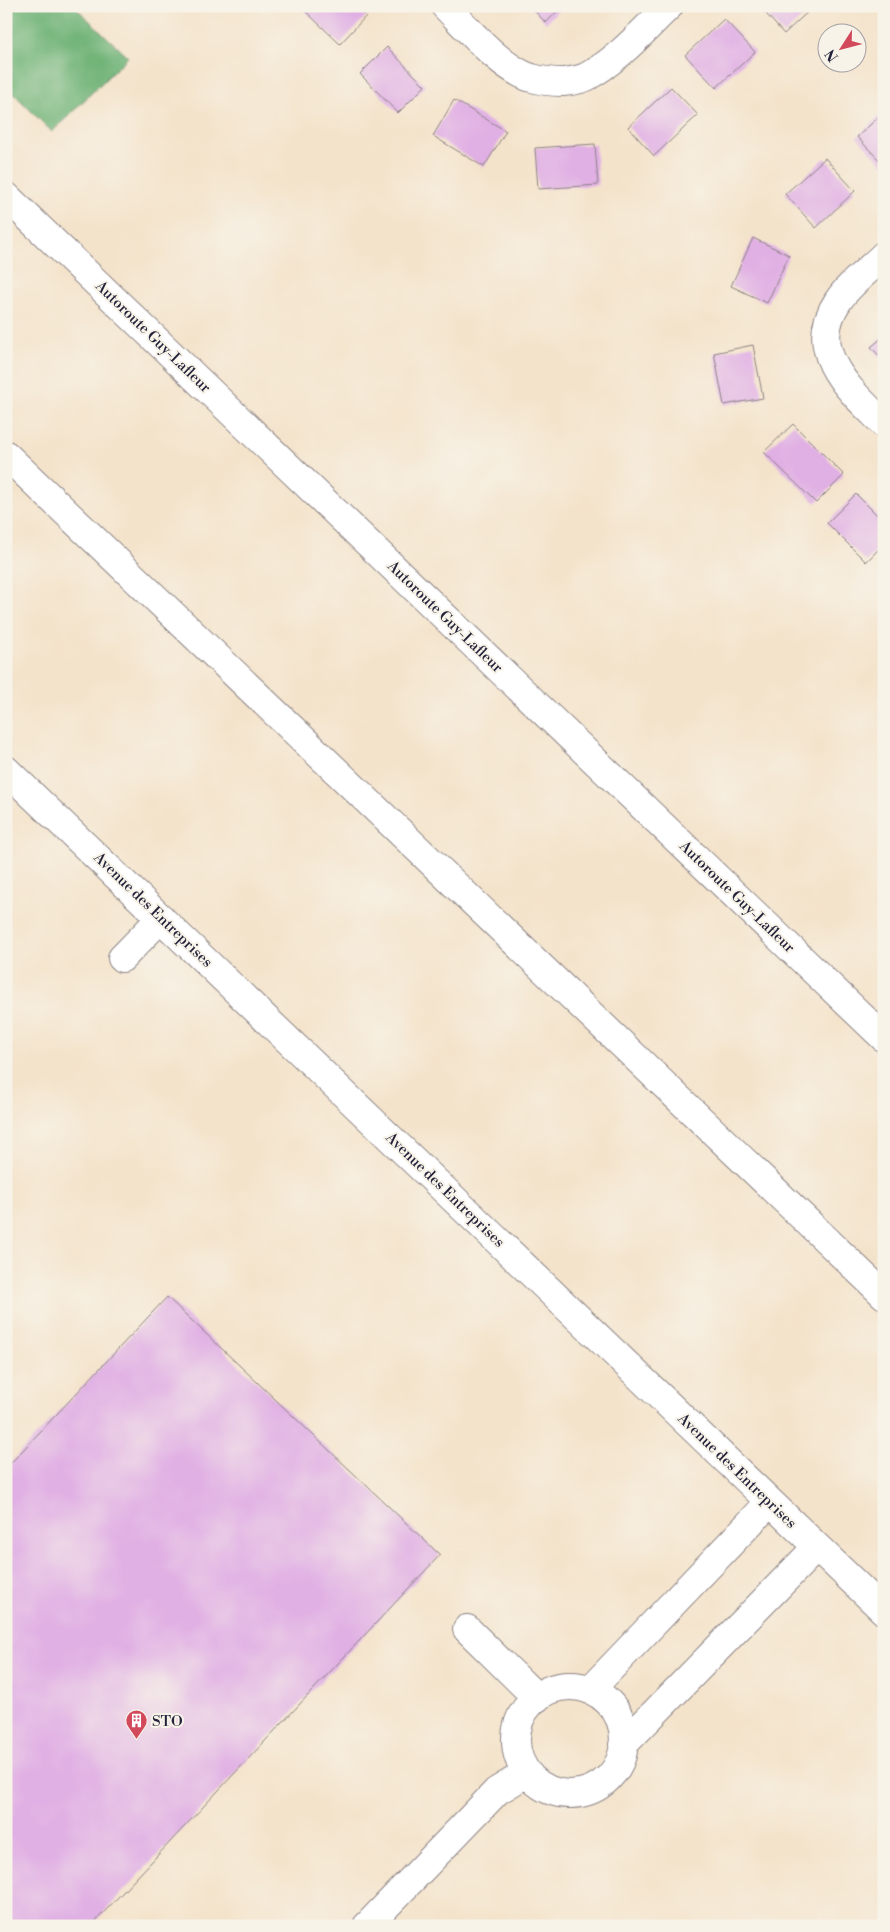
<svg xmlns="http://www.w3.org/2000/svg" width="890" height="1932" font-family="'Libre Bodoni',serif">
	<rect width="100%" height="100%" fill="#f7f3e8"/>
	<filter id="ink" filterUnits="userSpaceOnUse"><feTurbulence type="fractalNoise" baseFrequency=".02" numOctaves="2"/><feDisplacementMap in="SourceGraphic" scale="10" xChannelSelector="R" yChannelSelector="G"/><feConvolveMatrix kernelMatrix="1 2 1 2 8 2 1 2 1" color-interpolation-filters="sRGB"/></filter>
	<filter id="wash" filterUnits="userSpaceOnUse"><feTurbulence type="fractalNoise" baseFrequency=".0096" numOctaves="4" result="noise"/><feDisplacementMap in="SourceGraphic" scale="20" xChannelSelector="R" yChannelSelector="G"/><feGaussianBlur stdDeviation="1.12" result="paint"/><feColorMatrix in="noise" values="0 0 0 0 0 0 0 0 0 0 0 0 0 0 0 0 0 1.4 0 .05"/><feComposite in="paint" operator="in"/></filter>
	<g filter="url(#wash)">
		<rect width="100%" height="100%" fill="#f4e3cb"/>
		<path fill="#71b478" stroke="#4a6b5a" d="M6,6H74L128,57L52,132L6,86Z"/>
		<g id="blocks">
			<path fill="#e0afe4" d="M300,6H356L366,16L340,44Z
				M530,6H562L546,23Z
				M759,6H814L784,34Z
				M724,19L755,52L716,88L685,55Z
				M387,47L425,86L398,113L360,74Z
				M671,87L698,115L654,156L628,127Z
				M454,100L506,131L484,167L433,136Z
				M884,112V165L857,137Z
				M595,144L598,185L538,189L535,148Z
				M825,158L855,191L816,228L785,194Z
				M753,238L789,255L767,303L731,286Z
				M884,336V361L871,347Z
				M753,345L763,398L724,405L714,353Z
				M793,424L844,475L816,503L764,452Z
				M856,494L884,522V544L866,562L827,523Z
				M167,1297L440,1555L91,1926H6V1468Z"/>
		</g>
	</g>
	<g filter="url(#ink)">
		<use href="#blocks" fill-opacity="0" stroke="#8b8283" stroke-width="1"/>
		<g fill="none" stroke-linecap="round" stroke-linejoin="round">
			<defs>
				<path id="minor" d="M445,6C467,28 503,70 532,78C542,81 552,82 563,82C571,81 581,80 588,76C619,59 644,30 669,6
					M884,255C869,270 849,284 838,301C804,352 851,391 884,424
					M6,770L884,1611
					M122,958L161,918
					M467,1629L537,1698
					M516 1740a54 54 0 1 1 108 0a54 54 0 1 1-108 0Z
					M590,1690L770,1502
					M623,1745L817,1547
					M367,1926L497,1791L527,1773"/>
				<path id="highway" d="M6,196L884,1038
					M6,455L884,1295"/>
			</defs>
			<use href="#minor" stroke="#8b8283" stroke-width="30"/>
			<use href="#highway" stroke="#8b8283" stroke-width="30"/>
			<use href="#minor" stroke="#fff" stroke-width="28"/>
			<use href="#highway" stroke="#fff" stroke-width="28"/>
		</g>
	</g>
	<defs>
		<symbol id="building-pin" viewBox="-11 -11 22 30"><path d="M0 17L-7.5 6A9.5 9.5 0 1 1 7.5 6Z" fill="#d1495b" stroke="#f7f3e8"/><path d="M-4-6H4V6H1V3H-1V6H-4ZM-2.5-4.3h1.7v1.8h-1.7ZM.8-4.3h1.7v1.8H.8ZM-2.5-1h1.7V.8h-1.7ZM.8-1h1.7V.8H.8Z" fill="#fff"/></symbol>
	</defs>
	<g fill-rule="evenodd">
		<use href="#building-pin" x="124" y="1708" width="25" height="34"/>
	</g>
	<g text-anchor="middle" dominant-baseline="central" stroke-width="4" stroke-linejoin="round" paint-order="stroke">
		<g font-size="15" fill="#22223b" stroke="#f7f3e8">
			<text transform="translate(153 337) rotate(44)">Autoroute Guy-Lafleur</text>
			<text transform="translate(445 617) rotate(44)">Autoroute Guy-Lafleur</text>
			<text transform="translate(737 897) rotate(44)">Autoroute Guy-Lafleur</text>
			<text transform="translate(153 910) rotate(44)">Avenue des Entreprises</text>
			<text transform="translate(445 1190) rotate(44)">Avenue des Entreprises</text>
			<text transform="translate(737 1471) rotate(44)">Avenue des Entreprises</text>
		</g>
		<g font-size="15" fill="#22223b" stroke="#f7f3e8" text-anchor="start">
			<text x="152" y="1721">STO</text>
		</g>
	</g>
	<rect width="890" height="1932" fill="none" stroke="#f7f3e8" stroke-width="25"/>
	<g transform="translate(842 48) rotate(234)"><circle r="24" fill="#f7f3e8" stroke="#a29fa3"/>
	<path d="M0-4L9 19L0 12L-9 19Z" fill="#d1495b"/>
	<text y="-8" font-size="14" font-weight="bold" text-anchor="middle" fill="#22223b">N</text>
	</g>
</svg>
